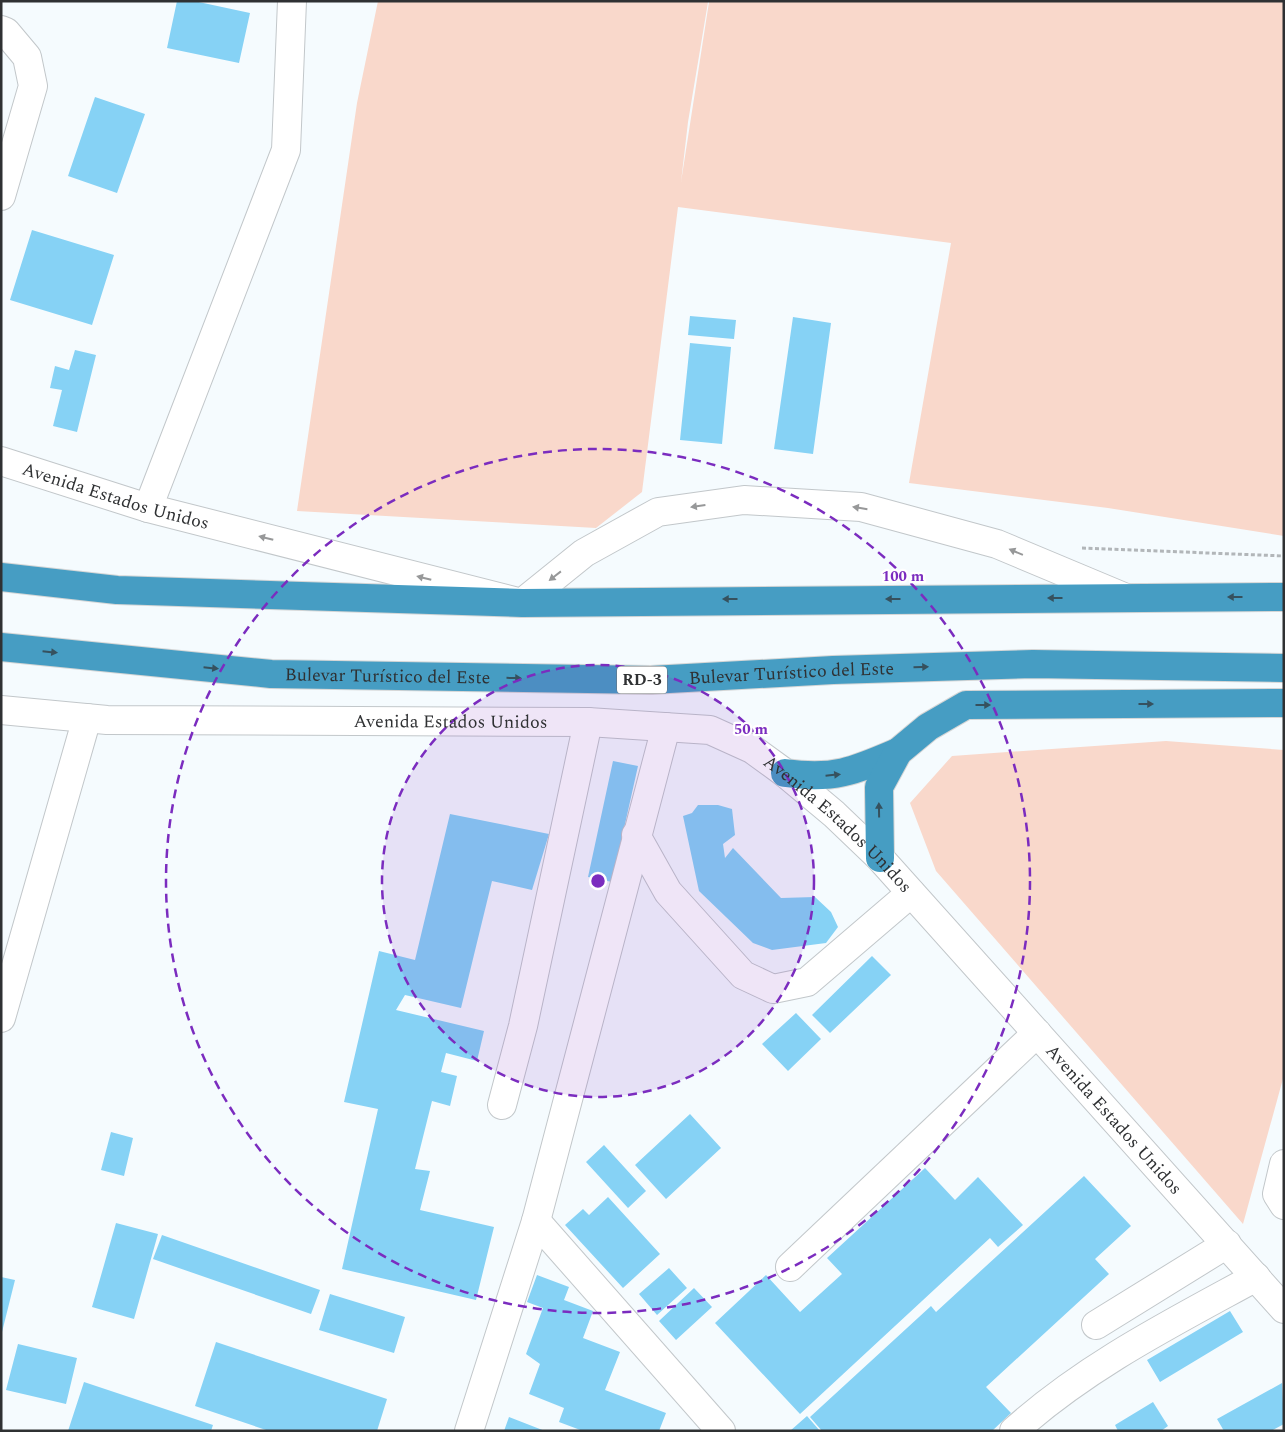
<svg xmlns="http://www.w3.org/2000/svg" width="1285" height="1432" font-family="Spectral,serif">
	<rect width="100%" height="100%" fill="#f5fbfe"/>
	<path fill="#f9d8cb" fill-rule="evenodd" d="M378,1H1284V536L1108,508L909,483L951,243L678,207L642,492L596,528L297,511L357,103ZM708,2H709L681,182L688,122Z
		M1166,741L1284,750V1075L1243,1224L936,871L910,803L952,756Z"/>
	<path fill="#86d2f5" d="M177,1H194L250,13L239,63L167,48Z
		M95,97L145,114L117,193L68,176Z
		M32,230L114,255L92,325L10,300Z
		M690,316L736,320L734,339L688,335Z
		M793,317L831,323L813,454L774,449Z
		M690,343L731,347L722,444L680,440Z
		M75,350L96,355L77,432L53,426L62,390L50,388L55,366L69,370Z
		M613,761L638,766L612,882L588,877Z
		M698,805H718L732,809L735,835L723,844L725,858L733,848L781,898L815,897L831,912L838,927L826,943L772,950L753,943L699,891L683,816L692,813Z
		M450,814L549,834L532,890L492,881L461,1008L405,995L396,1010L484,1031L477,1061L446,1053L441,1072L457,1076L450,1106L432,1101L415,1169L430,1171L420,1210L494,1227L476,1300L342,1269L378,1109L344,1102L379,951L415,960Z
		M872,956L891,975L830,1033L812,1015Z
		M796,1013L821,1039L788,1071L762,1044Z
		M690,1114L721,1148L666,1199L635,1165Z
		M111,1132L133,1138L124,1176L101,1170Z
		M604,1145L646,1191L628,1208L586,1162Z
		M925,1168L955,1200L978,1177L1023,1225L998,1247L990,1238L800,1414L715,1323L766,1275L800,1312L842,1274L827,1258Z
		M1084,1176L1131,1226L1095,1259L1109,1274L986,1387L1011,1413L992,1431H822L810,1417L931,1306L936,1312Z
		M608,1197L660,1254L623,1288L565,1225L583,1209L589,1215Z
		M116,1223L158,1234L134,1319L92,1307Z
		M162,1235L320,1290L311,1314L153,1259Z
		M669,1268L687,1288L657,1315L639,1294Z
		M537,1275L569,1287L564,1300L593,1311L583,1338L620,1352L605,1390L666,1413L659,1431H583L559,1422L564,1408L529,1394L540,1364L526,1354L543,1308L527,1302Z
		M1,1277L15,1280L2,1332H1Z
		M694,1288L712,1307L676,1340L659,1321Z
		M330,1294L405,1317L394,1353L319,1330Z
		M1230,1311L1243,1332L1160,1382L1147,1360Z
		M216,1342L387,1399L377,1431H269L195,1406Z
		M18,1344L77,1358L66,1404L6,1390Z
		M84,1382L213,1425L211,1431H68Z
		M1282,1383L1284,1424L1271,1431H1224L1217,1419Z
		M1153,1402L1168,1426L1161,1431H1118L1115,1425Z
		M807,1416L820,1431H790Z
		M509,1417L545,1431H504Z"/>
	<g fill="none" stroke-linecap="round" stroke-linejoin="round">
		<defs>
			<g id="minor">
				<path d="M1,30L6,32L27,57L33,86L1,196"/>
				<path id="s1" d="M1,461L148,508L522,603L584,553L658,512L744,500L861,507L997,544L1126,598"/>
				<path d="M148,508L286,150L292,1"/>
				<path id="s2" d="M1,710L107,720L588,722L710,730L752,749L785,773L834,814L880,858L1284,1309"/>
				<path d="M636,835L668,892L743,975L773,989L807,982L911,893"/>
				<path d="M1,1018L87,718"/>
				<path d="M502,1105L523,1026L588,722"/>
				<path d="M1284,1164L1277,1194L1284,1205"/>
				<path d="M536,1221L721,1431"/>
				<path d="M790,1267L1037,1033"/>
				<path d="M1096,1325L1227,1244"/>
				<path d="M469,1431L536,1221L666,727"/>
				<path d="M1014,1431C1086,1366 1172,1323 1256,1277"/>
			</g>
			<g id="highway">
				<path d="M1,577L117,590L522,603L1284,597"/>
				<path id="s3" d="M1,647L271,674L651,680L833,670L1033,664L1284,668"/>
				<path d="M785,773C834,780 854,771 898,752"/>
				<path d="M880,858L879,787L898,752L928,727L966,705L1284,703"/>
			</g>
		</defs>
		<use href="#minor" stroke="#c2c7ca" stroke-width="30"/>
		<use href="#highway" stroke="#d5d6d6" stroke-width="30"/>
		<path stroke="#b2b6b9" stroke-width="3" stroke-dasharray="4 2.5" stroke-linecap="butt" d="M1082,548L1284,556"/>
		<use href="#minor" stroke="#fff" stroke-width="28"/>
		<use href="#highway" stroke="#469dc3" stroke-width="28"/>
	</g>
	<defs><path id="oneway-solid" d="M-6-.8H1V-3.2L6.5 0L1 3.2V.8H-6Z" transform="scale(1.25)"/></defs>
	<g fill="#979899">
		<use href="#oneway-solid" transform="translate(698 506) rotate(172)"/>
		<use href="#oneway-solid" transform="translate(860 508) rotate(-171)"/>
		<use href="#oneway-solid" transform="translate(266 538) rotate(-166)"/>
		<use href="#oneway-solid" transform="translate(1016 552) rotate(-157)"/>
		<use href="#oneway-solid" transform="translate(555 576) rotate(142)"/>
		<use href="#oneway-solid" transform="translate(424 578) rotate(-166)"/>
	</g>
	<g fill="#36515e">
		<use href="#oneway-solid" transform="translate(1235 597) rotate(180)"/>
		<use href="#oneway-solid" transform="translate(1055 598) rotate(180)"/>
		<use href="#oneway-solid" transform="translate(730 599) rotate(180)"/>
		<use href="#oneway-solid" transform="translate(893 599) rotate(180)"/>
		<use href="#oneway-solid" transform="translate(50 652) rotate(6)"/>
		<use href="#oneway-solid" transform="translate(921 667) rotate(-2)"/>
		<use href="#oneway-solid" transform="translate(211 668) rotate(6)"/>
		<use href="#oneway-solid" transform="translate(514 678) rotate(1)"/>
		<use href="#oneway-solid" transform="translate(1146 704)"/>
		<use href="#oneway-solid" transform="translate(983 705)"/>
		<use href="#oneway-solid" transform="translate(833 775) rotate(-6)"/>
		<use href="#oneway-solid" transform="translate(879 810) rotate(-91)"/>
	</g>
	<circle cx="598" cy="881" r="216" fill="#7b2cbf" fill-opacity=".12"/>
	<g fill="none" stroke="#7b2cbf" stroke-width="2.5" stroke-dasharray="9 6">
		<circle cx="598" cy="881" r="216"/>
		<circle cx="598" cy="881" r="432"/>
	</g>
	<g text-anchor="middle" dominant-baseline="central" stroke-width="4.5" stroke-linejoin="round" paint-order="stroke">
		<rect fill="#fff" stroke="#6d6f70" stroke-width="1" x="617" y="666.5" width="50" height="27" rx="4"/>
		<g font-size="16" font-weight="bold" fill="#2f3133">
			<text x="642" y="680">RD-3</text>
		</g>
		<g font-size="18" fill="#2f3133" stroke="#fff">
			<text stroke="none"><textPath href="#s1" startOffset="120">Avenida Estados Unidos</textPath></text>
			<text stroke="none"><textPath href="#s3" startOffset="792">Bulevar Turístico del Este</textPath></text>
			<text stroke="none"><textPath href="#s3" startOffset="388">Bulevar Turístico del Este</textPath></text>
			<text stroke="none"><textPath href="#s2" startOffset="450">Avenida Estados Unidos</textPath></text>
			<text stroke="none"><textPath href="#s2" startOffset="870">Avenida Estados Unidos</textPath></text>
			<text stroke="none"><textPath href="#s2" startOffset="1275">Avenida Estados Unidos</textPath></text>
		</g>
	</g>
	<circle cx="598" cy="881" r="8" fill="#7b2cbf" stroke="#fff" stroke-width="2.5"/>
	<g font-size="15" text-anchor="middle" font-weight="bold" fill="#7b2cbf" stroke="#fff" stroke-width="4.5" stroke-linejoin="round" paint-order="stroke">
		<text x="903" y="581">100 m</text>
		<text x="751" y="734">50 m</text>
	</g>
	<rect width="1285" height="1432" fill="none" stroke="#2f3133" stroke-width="5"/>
</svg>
